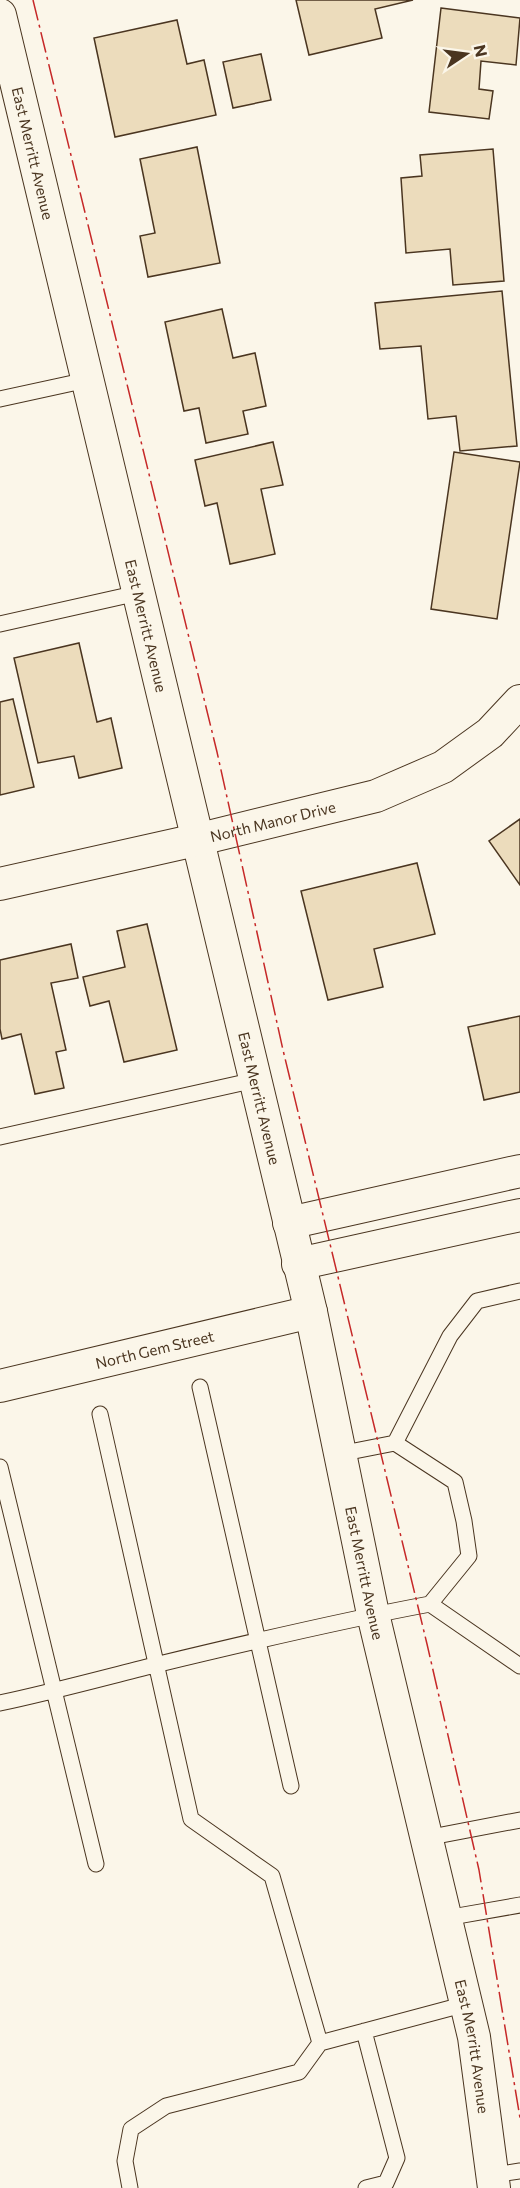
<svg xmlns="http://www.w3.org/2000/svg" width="520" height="2188" font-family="Commissioner,sans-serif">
	<rect width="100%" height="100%" fill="#fbf6e9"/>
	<path fill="#ecdcbc" stroke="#4a3520" stroke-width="1.5" d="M296,0H413L375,9L382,38L309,55Z
		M441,8L520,18L516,65L481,61L479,89L493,91L489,119L429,112Z
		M177,20L187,64L204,60L216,115L115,137L94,38Z
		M261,54L271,100L233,108L223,62Z
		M197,147L220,263L148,277L140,236L155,233L140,159Z
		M493,149L504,281L453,285L450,249L406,253L401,178L422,176L420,155Z
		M502,291L517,446L460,451L456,416L428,419L421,346L380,349L375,303Z
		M222,309L233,358L255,353L266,406L243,411L248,434L206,443L199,408L184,411L165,322Z
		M273,442L283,485L261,489L275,554L230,564L217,503L205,506L195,460Z
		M454,452L520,462L497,619L431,609Z
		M79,643L97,722L111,718L122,768L79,778L74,756L38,763L14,658Z
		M13,699L34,787L0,795V702Z
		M520,819V885L489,841Z
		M417,863L435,934L374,949L383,987L328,1000L301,891Z
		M147,924L177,1050L124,1062L109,1001L90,1006L83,977L125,967L117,931Z
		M71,944L78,978L51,983L66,1050L56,1052L64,1088L35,1094L21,1034L2,1039L0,1029V960Z
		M520,1016V1092L484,1100L468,1027Z"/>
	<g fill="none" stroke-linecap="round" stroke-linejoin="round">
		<defs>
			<path id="service" d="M0,399L87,380
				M0,624L138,593
				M0,1137L255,1080
				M200,1387L291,1786
				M100,1414L191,1819L272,1876L320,2043L466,2004
				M339,1454L395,1443L450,1336L477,1301L520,1291
				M0,1467L96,1864
				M430,1604L520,1666
				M0,1703C52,1692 103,1678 155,1665C246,1643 338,1621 430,1604L469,1556L464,1521L455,1482L395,1443
				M426,1838L520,1820
				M446,1918L520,1905
				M364,2031L397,2158L386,2183L366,2188
				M493,2175L520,2171
				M130,2188L125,2161L131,2129L166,2106L299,2072L320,2043"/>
			<g id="minor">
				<path id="s1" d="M0,15L311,1312L373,1614L474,2037L494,2188"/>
				<path id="s2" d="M0,884L196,840L376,796L443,767L490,733L520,701"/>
				<path d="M289,1223L520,1171"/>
				<path d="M298,1264L520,1215"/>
				<path id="s3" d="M0,1386L311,1312"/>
			</g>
		</defs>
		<use href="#service" stroke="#4a3520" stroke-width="17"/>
		<use href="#minor" stroke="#4a3520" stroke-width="34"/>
		<use href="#service" stroke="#fbf6e9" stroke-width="15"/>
		<use href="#minor" stroke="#fbf6e9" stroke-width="32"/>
		<path stroke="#c62828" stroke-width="1.5" stroke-dasharray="21 4.5 3 4.5" stroke-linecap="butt" d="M33,0L217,752L283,1050L427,1644L479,1870L520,2118"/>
	</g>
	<g text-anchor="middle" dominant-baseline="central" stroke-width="4.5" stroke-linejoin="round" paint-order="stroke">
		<g font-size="15" fill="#4a3520" stroke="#fbf6e9">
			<text stroke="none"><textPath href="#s1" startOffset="142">East Merritt Avenue</textPath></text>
			<text stroke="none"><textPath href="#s1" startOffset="628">East Merritt Avenue</textPath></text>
			<text stroke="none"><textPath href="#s2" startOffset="280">North Manor Drive</textPath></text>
			<text stroke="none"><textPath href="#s1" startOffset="1114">East Merritt Avenue</textPath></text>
			<text stroke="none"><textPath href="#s3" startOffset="159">North Gem Street</textPath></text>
			<text stroke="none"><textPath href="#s1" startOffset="1600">East Merritt Avenue</textPath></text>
			<text stroke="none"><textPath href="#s1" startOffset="2086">East Merritt Avenue</textPath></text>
		</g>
	</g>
	<g transform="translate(466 54) rotate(77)" stroke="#fbf6e9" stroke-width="4.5" paint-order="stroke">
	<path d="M0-4.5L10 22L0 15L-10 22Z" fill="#4a3520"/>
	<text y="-9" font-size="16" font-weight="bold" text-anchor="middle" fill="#4a3520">N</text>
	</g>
</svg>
